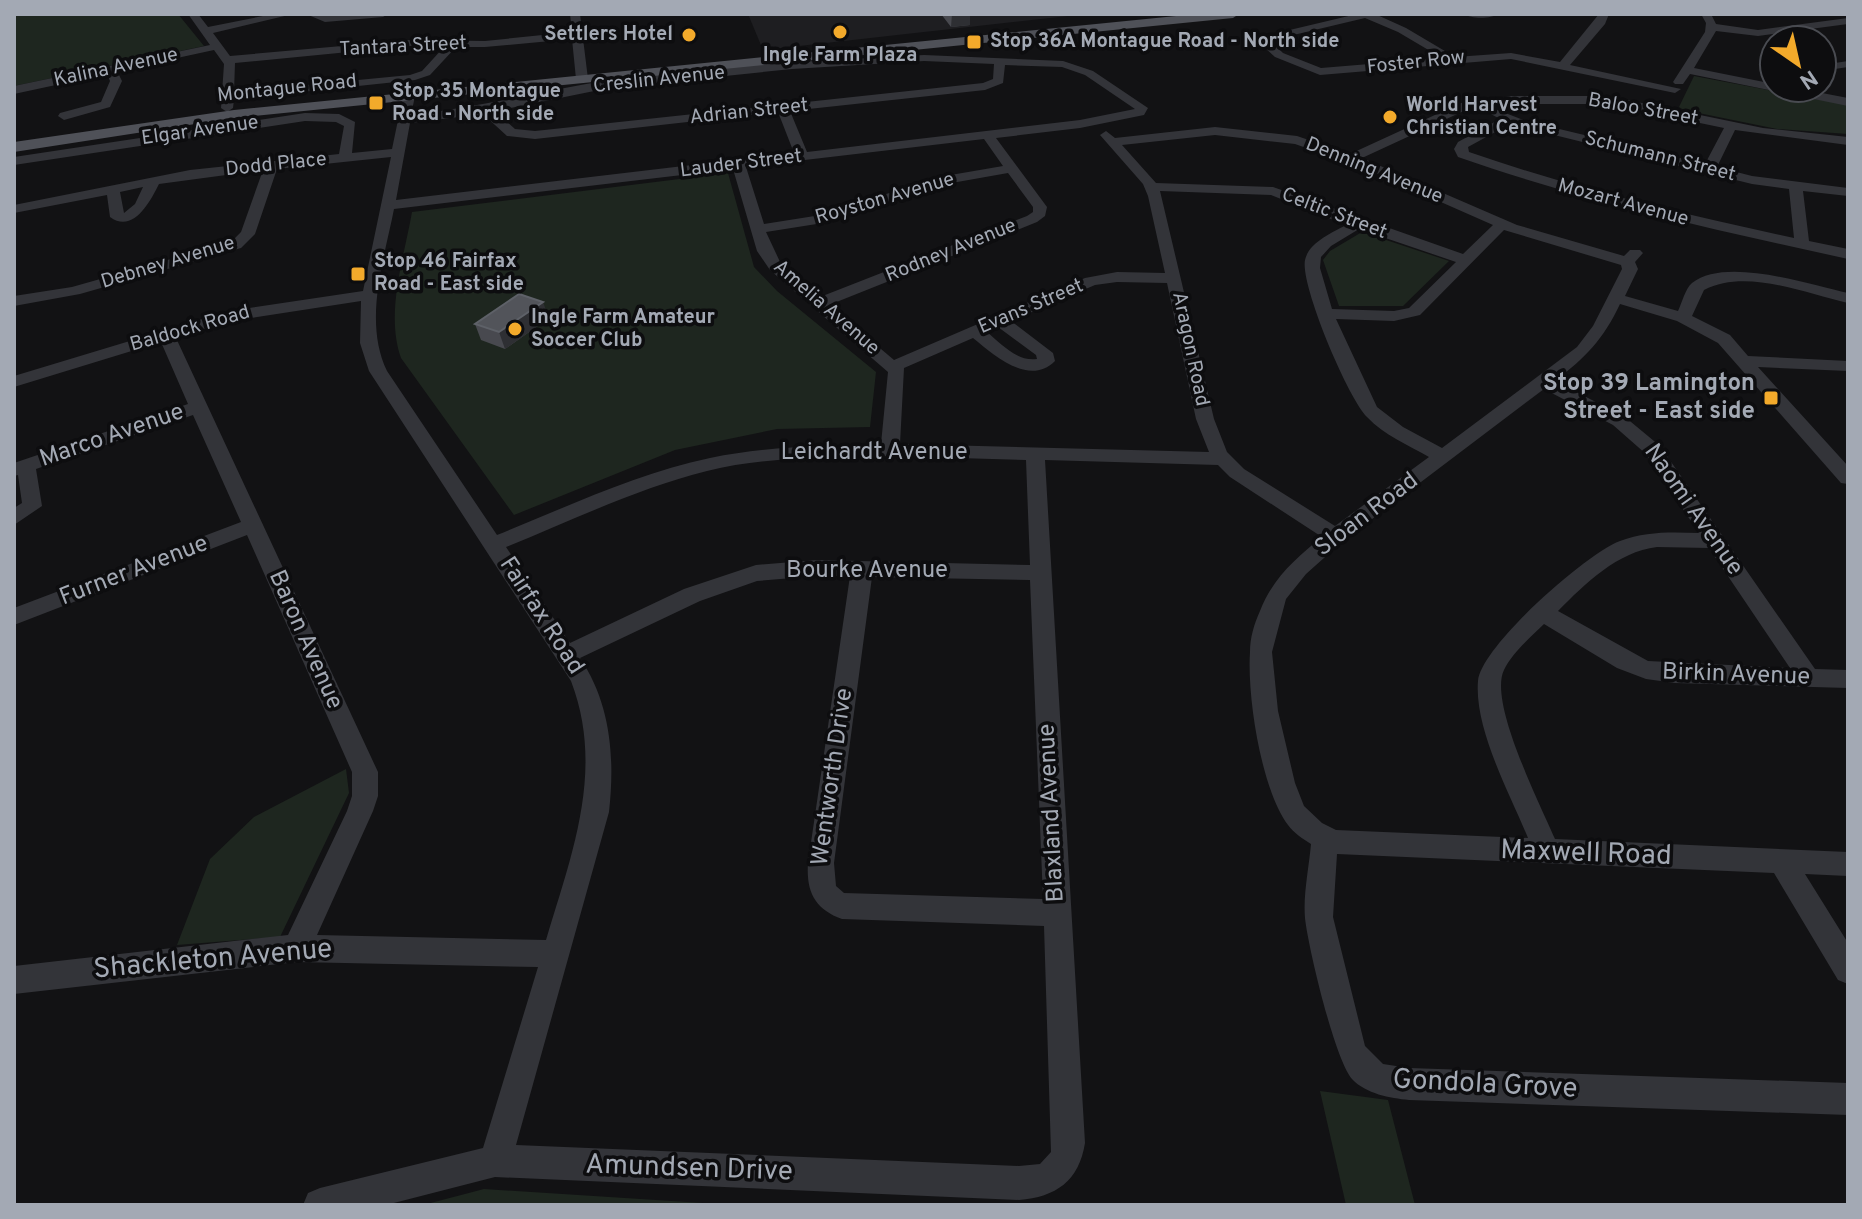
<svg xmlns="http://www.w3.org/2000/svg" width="1862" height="1219" font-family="Overpass,sans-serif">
	<rect width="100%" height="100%" fill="#121214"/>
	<path fill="#1e1e21" d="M748,14H1086L763,50Z"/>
	<path fill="#1e261f" d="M14,14H178L204,46L14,86Z
		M1694,76L1848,105V134L1777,129L1684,110L1679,107Z
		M728,173L754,267L777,291L876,372L870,427L777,429L675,450L514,515L401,358C385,313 404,258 412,212Z
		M1362,232L1449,261L1403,306H1339L1323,260L1330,251Z
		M346,769L349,793L280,937L177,945L210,859L254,817Z
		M1320,1091L1388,1100L1415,1205H1346Z
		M484,1189L734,1205H423Z"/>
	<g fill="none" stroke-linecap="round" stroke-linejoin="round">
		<path fill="#333439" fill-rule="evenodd" d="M188,14H198L208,27L273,14H293L213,33L230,56L410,40L485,41L572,32L570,14H580L588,79L582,83L576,79L572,39L485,47H456L430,75L415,80L234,99L233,108L227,112L221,108L224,64L214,50L117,71L122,81L110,107L64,120L58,116L60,113L101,102L110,81L107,74L14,94V86L210,45ZM410,46L444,47L422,71L410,75L234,92L235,63Z
			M306,14H388L383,17L325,22Z
			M1357,14H1375L1406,28L1455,57L1511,53L1560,62L1599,14H1609L1605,24L1570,65L1681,89L1675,93L1511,59L1320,75L1275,57L1264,47L1269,37L1277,33ZM1365,18L1398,32L1442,58L1321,68L1283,53L1276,46L1278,41L1285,37Z
			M1464,14H1498C1491,19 1471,19 1464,14Z
			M1701,14H1711L1716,24L1758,30L1848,18V24L1758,36L1716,31L1694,68L1774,84V88H1796L1848,98V106L1690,74L1683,84H1675L1673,82L1705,32L1706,23Z
			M924,55L1063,61L1093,71L1148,108L1144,115L1080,128L996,138L1047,207L1045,216L1037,222L829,305L894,360L1085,278L1117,272L1165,273L1148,196L1143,184L1100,135L1106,131L1115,138L1215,127L1297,136L1350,154L1461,103L1512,96H1608L1763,128L1848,137V145L1735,130L1717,167L1752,176L1848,188V196L1803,191L1809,241L1848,249V259C1717,230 1586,202 1458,157L1454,149L1458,142L1500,119L1489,113L1495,109L1526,121L1705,164L1724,128L1608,104H1512L1468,109L1362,158L1517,225L1624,256L1630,250H1640L1643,253L1635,262L1638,269L1625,296L1678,311C1682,303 1685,289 1692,283C1726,256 1810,285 1848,293V303C1804,293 1746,268 1704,290L1692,316L1730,335L1748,356L1848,361V371L1758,367L1848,466V484L1841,483L1718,343L1677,321L1620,304C1603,340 1586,357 1555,381L1625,417L1660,446L1815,669L1848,670V688L1675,683L1646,679L1617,668L1544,624C1531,637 1512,653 1504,670C1488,702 1541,806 1555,839L1848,852V876L1805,874L1848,943V984L1838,980L1774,873L1337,854L1333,917L1365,1046L1383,1064L1409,1068L1848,1083V1115L1409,1100C1390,1098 1366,1094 1352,1079C1335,1060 1308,947 1305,918C1303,895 1309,867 1311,844C1303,839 1294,833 1288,825C1261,789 1247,696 1250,652C1250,638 1254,624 1260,611C1272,579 1296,558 1322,537L1230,477L1218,465L1045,460L1085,1143C1079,1181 1056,1197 1019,1200L495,1177L386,1205H303L308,1193L320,1188L483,1148L538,967L297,962L14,994V966L288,935L347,811L352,796V772L247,535L14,625V608L241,522L193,415L36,469L42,506L14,525V508L22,503L18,475L14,476V463L188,404L161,342L14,387V376L229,311L363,291L391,157L277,169L255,234L241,248L80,294L14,306V296L72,287L231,242L241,232L263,170L159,184C150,202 133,234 110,217L107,195L14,213V205L190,170L339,154L344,126L336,122L305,121L14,165V157L305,113L339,114L355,122L352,153L392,149L403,96L409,92L415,96L411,115C479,107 542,91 609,80C713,65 819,61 924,55ZM924,61L994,64L993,79L983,83L535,131L515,129L495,111L609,88L792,69ZM1005,65L1062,67L1085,75L1135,109L1080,120L807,152L790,111L985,90L1003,83ZM778,112L794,153L396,200L410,123L483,114L507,136L535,139ZM1510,124L1752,184L1789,189L1794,238C1684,214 1575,189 1469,152L1468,147ZM1215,135L1295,144L1366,169L1493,225L1463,254L1273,187L1156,183L1122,145ZM984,139L1003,166L939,177L821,215L764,224L746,167ZM733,169L757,251L770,270L888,372L881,444C824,446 767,446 710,458C637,473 567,507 497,535L387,371C363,321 384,260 394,209ZM1008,173L1033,207V212L1027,216L820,297L781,264L766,232L823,223L946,184ZM143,187L135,204L124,213L120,192ZM1160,191L1271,195L1346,225C1332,233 1309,242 1305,260C1300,285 1348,398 1367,417C1384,435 1408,445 1429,457L1335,526L1244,469L1227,452L1214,419ZM1359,229L1456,262L1409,308L1394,311L1332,309L1320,268L1321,257L1331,246ZM1504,230L1621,265L1622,269L1593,326L1577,347L1442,448L1403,427L1377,407L1336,319L1394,321L1420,315ZM1117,282L1167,283L1196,419L1209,452L900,444L904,368L973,338C994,355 1029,387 1055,361L1053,353L1011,321L1095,285ZM361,301L360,343L369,371L571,681C605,770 572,853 546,940L317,935L373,811L378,796V772L176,338L231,321ZM998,327L1036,355L1037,359C1018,362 1001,344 987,332ZM1544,389L1613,425L1646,454L1699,533C1672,532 1646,531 1620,541C1587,553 1481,646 1478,681C1474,729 1510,794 1528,838L1336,830L1322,823L1304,806L1295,783L1278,711L1272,652L1286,599L1306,574L1343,541ZM890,456L1026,460L1030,565L817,560L756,565L684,589L570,643L506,547C571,521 638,488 707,471C766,456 829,458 890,456ZM1657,547L1709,548L1790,668L1648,661L1558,611C1586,583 1617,552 1657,547ZM817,576H850L808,863C806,892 815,909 842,919L1044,926L1051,1152L1040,1164L1019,1166L516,1145L609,812C615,758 611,704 580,658L700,601L757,581ZM872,577L1030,580L1043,899L844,893L836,886L834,863Z
			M1848,61V67L1822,71V65Z"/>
		<path fill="#4f5158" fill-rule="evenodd" d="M1196,14H1239L1233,18L234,118L14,152V142L234,110Z"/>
	</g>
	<path fill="#48494f" d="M941,14H970V25L951,27Z
		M549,318L505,349L481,340L475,324Z"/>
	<path fill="#2e2f33" d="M952,14H970V25L951,27Z
		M543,302L549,318L505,349L499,332Z"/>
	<path fill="#52545a" stroke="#5e6168" stroke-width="2" d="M519,294L543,302L499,332L475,324Z"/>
	<g fill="#f3aa2b" stroke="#0d0d0f" stroke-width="3">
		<circle cx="840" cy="32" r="8"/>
		<circle cx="689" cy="35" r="8"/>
		<rect x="966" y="34" width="16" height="16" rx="4"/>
		<rect x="368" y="95" width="16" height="16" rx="4"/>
		<circle cx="1390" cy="117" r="8"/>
		<rect x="350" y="266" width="16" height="16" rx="4"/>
		<circle cx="515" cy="329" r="8"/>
		<rect x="1763" y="390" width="16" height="16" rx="4"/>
	</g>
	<g text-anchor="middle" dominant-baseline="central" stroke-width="7" stroke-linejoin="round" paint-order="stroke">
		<g font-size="20" font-weight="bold" fill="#a3a9b4" stroke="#0d0d0f" text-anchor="start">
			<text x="673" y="35" text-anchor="end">Settlers Hotel</text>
			<text x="990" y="42">Stop 36A Montague Road - North side</text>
			<text x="840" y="56" text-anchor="middle">Ingle Farm Plaza</text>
			<text x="392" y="92">Stop 35 Montague<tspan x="392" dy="23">Road - North side</tspan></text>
			<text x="1406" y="106">World Harvest<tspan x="1406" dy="23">Christian Centre</tspan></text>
			<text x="374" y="262">Stop 46 Fairfax<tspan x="374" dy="23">Road - East side</tspan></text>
			<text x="531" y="318">Ingle Farm Amateur<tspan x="531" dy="23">Soccer Club</tspan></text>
		</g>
		<g font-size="20" fill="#a3a9b4" stroke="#0d0d0f">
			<text transform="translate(403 47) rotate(-3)">Tantara Street</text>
			<text transform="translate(1416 63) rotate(-6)">Foster Row</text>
			<text transform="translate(116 68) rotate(-12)">Kalina Avenue</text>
			<text transform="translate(659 80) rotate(-6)">Creslin Avenue</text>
			<text transform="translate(287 89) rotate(-6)">Montague Road</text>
			<text transform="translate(1643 110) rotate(10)">Baloo Street</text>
			<text transform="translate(749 112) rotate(-6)">Adrian Street</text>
			<text transform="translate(200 131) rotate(-8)">Elgar Avenue</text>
			<text transform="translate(1660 157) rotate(14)">Schumann Street</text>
			<text transform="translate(741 164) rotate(-7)">Lauder Street</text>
			<text transform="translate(276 165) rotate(-6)">Dodd Place</text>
			<text transform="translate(1374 171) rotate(22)">Denning Avenue</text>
			<text transform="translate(885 199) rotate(-16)">Royston Avenue</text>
			<text transform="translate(1623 203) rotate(15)">Mozart Avenue</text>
			<text transform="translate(1334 214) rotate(21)">Celtic Street</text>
			<text transform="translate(951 251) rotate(-22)">Rodney Avenue</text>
			<text transform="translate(168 263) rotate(-17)">Debney Avenue</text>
			<text transform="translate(1031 307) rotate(-23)">Evans Street</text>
			<text transform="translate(826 308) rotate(41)">Amelia Avenue</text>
			<text transform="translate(190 329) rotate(-16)">Baldock Road</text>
			<text transform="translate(1190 349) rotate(78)">Aragon Road</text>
		</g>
		<g font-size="24" font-weight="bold" fill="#a3a9b4" stroke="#0d0d0f" text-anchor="end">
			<text x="1755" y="384">Stop 39 Lamington<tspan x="1755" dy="28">Street - East side</tspan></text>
		</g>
		<g font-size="24" fill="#a3a9b4" stroke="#0d0d0f">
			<text transform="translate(112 436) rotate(-19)">Marco Avenue</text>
			<text x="874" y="453">Leichardt Avenue</text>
			<text transform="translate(1693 510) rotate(55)">Naomi Avenue</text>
			<text transform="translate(1367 515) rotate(-37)">Sloan Road</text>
			<text transform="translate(134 571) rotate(-21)">Furner Avenue</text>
			<text x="867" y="571">Bourke Avenue</text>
			<text transform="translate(541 616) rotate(57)">Fairfax Road</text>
			<text transform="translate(305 640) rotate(66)">Baron Avenue</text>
			<text transform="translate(1736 675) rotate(2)">Birkin Avenue</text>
			<text transform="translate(833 777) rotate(-82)">Wentworth Drive</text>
			<text transform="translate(1052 813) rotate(-93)">Blaxland Avenue</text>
		</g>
		<g font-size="28" fill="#a3a9b4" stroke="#0d0d0f">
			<text transform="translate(1586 854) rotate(2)">Maxwell Road</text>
			<text transform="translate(213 960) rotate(-5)">Shackleton Avenue</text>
			<text transform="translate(1485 1085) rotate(3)">Gondola Grove</text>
			<text transform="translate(689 1169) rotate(2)">Amundsen Drive</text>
		</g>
	</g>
	<rect width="1862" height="1219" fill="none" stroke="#a3a9b4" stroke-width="32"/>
	<g transform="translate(1798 64) rotate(146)"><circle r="38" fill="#0d0d0f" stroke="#494b51" stroke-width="2"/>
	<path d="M0-6L14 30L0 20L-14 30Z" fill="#f3aa2b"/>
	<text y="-12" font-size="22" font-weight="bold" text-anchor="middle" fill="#a3a9b4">N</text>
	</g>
</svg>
